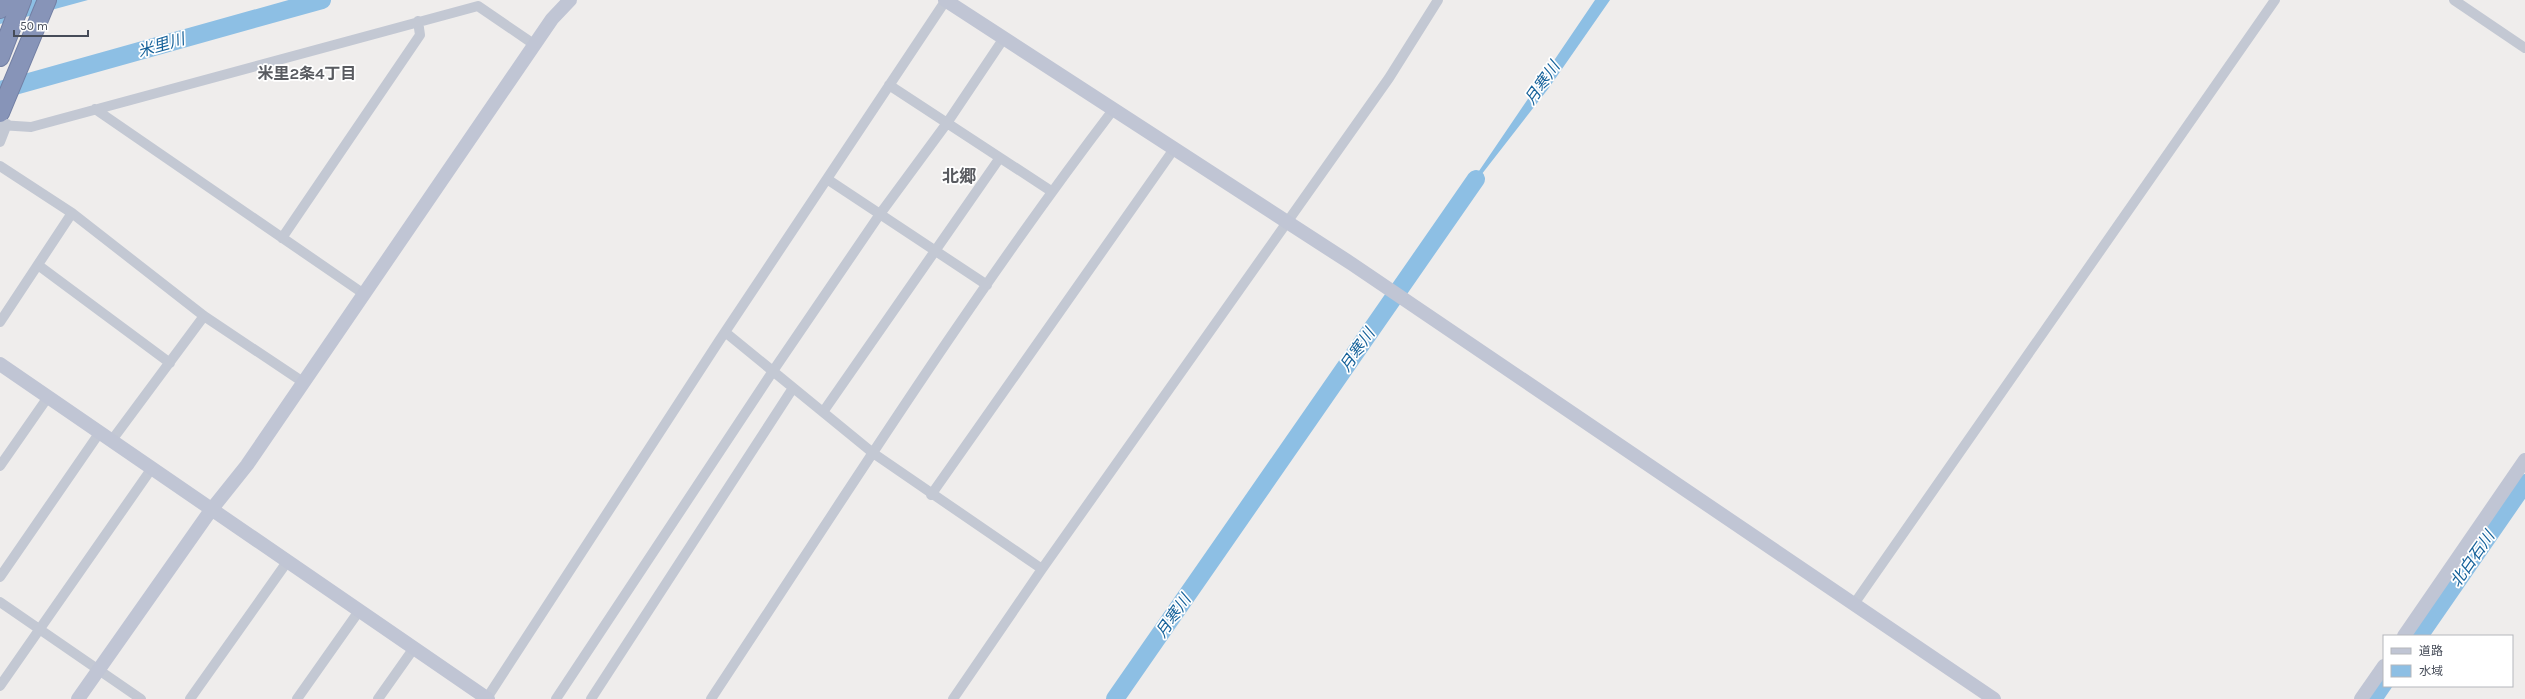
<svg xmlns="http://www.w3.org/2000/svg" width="2525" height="699" font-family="Karla,'Noto Sans JP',sans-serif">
	<rect width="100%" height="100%" fill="#efedec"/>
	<path fill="#8dbfe4" d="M31,0H88L0,24V8Z
		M1595,0H1610L1548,89L1443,224Z"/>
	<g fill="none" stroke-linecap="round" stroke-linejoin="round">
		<path stroke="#8dbfe4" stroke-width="18" d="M0,90L322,0
			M2419,636L2525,483
			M1115,699L1476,179
			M2373,699L2384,683"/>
		<defs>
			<path id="highway" d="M0,9L4,0
				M0,57L22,0
				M0,113L47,0"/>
		</defs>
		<use href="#highway" stroke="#727fa3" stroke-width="20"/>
		<path stroke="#c3c8d3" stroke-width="10" d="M2454,0L2525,48
			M889,85L1051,191
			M95,109L364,294
			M0,125L31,127L478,6L535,45
			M0,142L7,124
			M0,166L72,213L204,316L303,382
			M827,179L987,285
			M282,238L420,35L418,21
			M38,265L170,363
			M0,322L72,213
			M725,332L873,453L1042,569
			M823,412L999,159
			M112,440L204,316
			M0,466L48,397
			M931,495L1174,149
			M0,577L100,432
			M0,602L141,699
			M1854,604L2275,0
			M0,686L152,468
			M487,698L719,341L946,0
			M190,699L287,562
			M297,699L359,611
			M378,699L414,648
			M556,699L773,371L880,214L947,123L1004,38
			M591,699L793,388
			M711,699C842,501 969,299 1113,110
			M953,699L1042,569L1389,78L1438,0"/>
		<path stroke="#c0c5d4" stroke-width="14" d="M945,0L1352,264L1994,699
			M0,364L488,699
			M2404,636L2525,460
			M78,699L211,510L247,465L552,19L570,0
			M2361,699L2384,666"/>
		<use href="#highway" stroke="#8794b8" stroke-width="18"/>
	</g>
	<g text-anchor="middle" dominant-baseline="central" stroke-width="3.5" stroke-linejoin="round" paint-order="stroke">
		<g font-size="16" font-style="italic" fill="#16629a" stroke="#fff">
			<text transform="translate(161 45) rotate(-16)">米里川</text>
			<text transform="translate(1542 83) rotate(-55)">月寒川</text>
			<text transform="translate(1357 350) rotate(-55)">月寒川</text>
			<text transform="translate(2472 559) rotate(-55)">北白石川</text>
			<text transform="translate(1173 616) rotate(-55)">月寒川</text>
		</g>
		<g font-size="16" font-weight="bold" fill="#595b60" stroke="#fff">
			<text x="307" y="73">米里2条4丁目</text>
		</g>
		<g font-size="17" font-weight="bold" fill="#595b60" stroke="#fff">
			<text x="959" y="176">北郷</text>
		</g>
	</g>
	<rect x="2383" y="635" width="130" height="52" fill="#ffffff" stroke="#b5b7bc"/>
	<rect x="2391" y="648" width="20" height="6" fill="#c0c5d4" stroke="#b5b7bc"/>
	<text x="2419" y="655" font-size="12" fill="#464c58">道路</text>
	<rect x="2391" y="665" width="20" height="12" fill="#8dbfe4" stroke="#b5b7bc"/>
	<text x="2419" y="675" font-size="12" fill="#464c58">水域</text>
	<path d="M14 30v6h74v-6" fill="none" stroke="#464c58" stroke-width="2"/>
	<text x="20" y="30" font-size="12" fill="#464c58" stroke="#ffffff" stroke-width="3" paint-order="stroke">50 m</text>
</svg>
